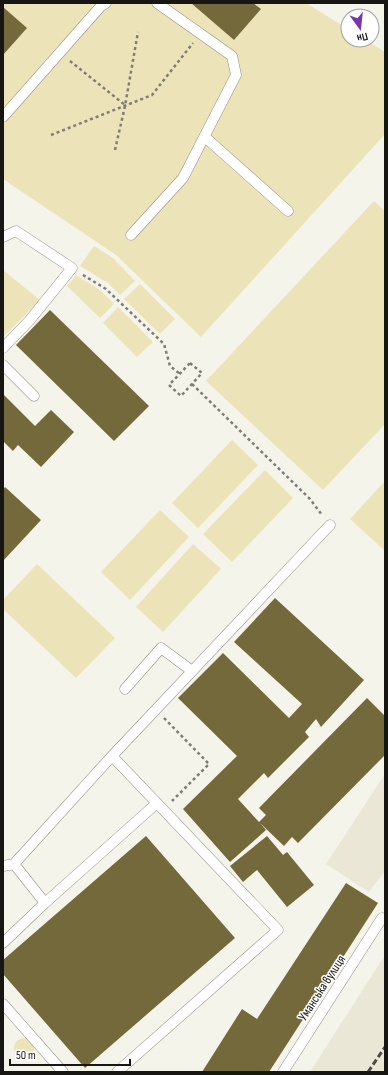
<svg xmlns="http://www.w3.org/2000/svg" width="388" height="1075" font-family="'Sofia Sans Condensed',sans-serif">
	<rect width="100%" height="100%" fill="#f5f4eb"/>
	<path fill="#ebe7d7" d="M385,774V871L369,892L326,864Z
		M385,955V1072H310Z"/>
	<path fill="#ece3b8" d="M3,3H306L348,29V40H366L385,52V134L201,337L116,255L3,179Z
		M374,201L385,211V424L323,490L206,381Z
		M94,246L113,258L135,281L120,295L108,283L80,266Z
		M3,270L40,300L3,337Z
		M76,275L100,290L114,304L100,318L67,286Z
		M140,284L175,319L160,334L124,299Z
		M118,307L153,342L137,357L103,323Z
		M232,440L258,465L198,528L172,503Z
		M265,470L293,498L232,562L203,534Z
		M385,481V551L350,519Z
		M160,510L189,537L130,600L101,572Z
		M193,544L221,569L163,632L136,607Z
		M37,564L115,638L76,678L3,609V600Z
		M14 1048a10 10 0 1 1 20 0a10 10 0 1 1-20 0Z"/>
	<path fill="#74693a" d="M191,3H253L261,9L234,40Z
		M3,7L27,28L3,55Z
		M50,310L149,406L114,441L16,345Z
		M3,394L35,426L51,410L74,432L41,467L18,445L13,451L3,441Z
		M5,487L41,520L3,561V490Z
		M275,598L364,680L321,727L316,719L305,732L309,737L268,778L264,773L238,799L259,822L266,815L259,808L367,698L385,716V755L298,843L292,837L284,846L260,823L266,830L230,862L183,809L237,756L178,698L223,653L289,718L302,704L234,642Z
		M146,836L235,938L85,1068L3,974V960Z
		M267,836L283,855L287,852L314,885L287,907L257,870L243,882L230,866Z
		M346,883L378,903L269,1072H202L242,1009L257,1019Z"/>
	<g fill="none" stroke-linecap="round" stroke-linejoin="round">
		<defs>
			<path id="service" d="M3,117L101,6L106,3
				M205,137L288,211
				M131,235L183,178L236,75L232,56L157,3
				M3,237L16,231L72,268L29,321L3,348
				M3,365L34,396
				M125,689L161,648L192,671
				M112,756L278,930L117,1072
				M14,864L45,903
				M3,866L14,864L112,756L330,525
				M3,943L45,903L157,803
				M3,1004L63,1072
				M283,1072L382,918"/>
		</defs>
		<use href="#service" stroke="#929089" stroke-width="11"/>
		<path stroke="#7d7c76" stroke-width="2.5" stroke-dasharray="3 3" stroke-linecap="butt" d="M70,61L125,105
			M51,135L152,95L193,43
			M115,150L125,106L138,32
			M83,275L106,289L164,344L170,366L180,374
			M190,363L202,373L181,396L169,385Z
			M192,384L310,499L322,515
			M164,718L209,764L172,801"/>
		<use href="#service" stroke="#fff" stroke-width="10"/>
		<path stroke="#4d4c47" stroke-width="3" stroke-dasharray="6 3" stroke-linecap="butt" d="M368,1072L385,1047"/>
	</g>
	<g text-anchor="middle" dominant-baseline="central" stroke-width="3" stroke-linejoin="round" paint-order="stroke">
		<g font-size="13" fill="#171613" stroke="#fff">
			<text transform="translate(322 988) rotate(-57)">Уманська вулиця</text>
		</g>
	</g>
	<rect width="388" height="1075" fill="none" stroke="#171613" stroke-width="8"/>
	<g transform="translate(360 28) rotate(165)"><circle r="19" fill="#ffffff" stroke="#a2a2a1"/>
	<path d="M0-3L7 15L0 10L-7 15Z" fill="#7836aa"/>
	<text y="-6" font-size="11" font-weight="bold" text-anchor="middle" fill="#171613">Пн</text>
	</g>
	<path d="M10 1059v6h120v-6" fill="none" stroke="#171613" stroke-width="2"/>
	<text x="16" y="1059" font-size="12" fill="#171613" stroke="#ffffff" stroke-width="3" paint-order="stroke">50 m</text>
</svg>
